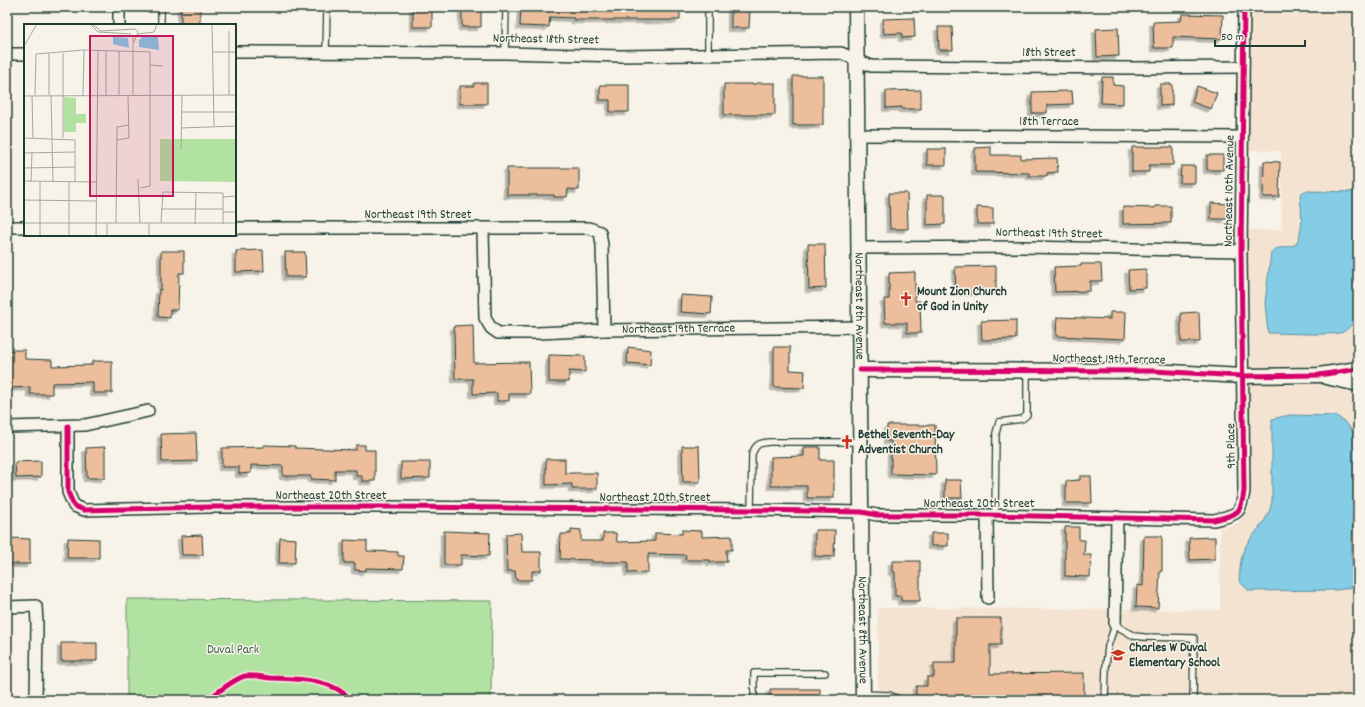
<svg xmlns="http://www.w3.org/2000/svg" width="1365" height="707" font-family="Dekko,sans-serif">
	<defs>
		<filter id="shadow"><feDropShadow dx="-3.5" dy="3.5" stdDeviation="0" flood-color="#0004"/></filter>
	</defs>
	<rect width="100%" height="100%" fill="#f7f3e8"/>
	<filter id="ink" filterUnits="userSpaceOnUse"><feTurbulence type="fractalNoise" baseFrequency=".025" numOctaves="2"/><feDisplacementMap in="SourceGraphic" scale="8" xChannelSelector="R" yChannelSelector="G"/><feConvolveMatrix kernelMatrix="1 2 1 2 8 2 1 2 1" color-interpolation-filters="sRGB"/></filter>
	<g filter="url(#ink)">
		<path fill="#f4e3d1" d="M1248,7H1358V700H878V608L1220,610V528L1231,526L1238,523L1249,509L1251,503L1248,230H1282L1281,151L1248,150Z"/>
		<path fill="#b2e2a2" stroke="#68906b" d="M127,599L492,601L491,700H127Z"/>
		<path fill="#85cce6" stroke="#5c939f" d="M1305,191L1355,192L1358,195V315C1354,322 1350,328 1343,332C1335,336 1282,333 1268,333L1265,303L1271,252L1275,249L1295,245C1305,231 1301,211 1300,194Z
			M1290,415L1337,416L1348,425L1354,434L1357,449L1351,556L1356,584L1350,588L1337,590L1249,591L1239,581C1240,568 1240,556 1247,544C1257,529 1269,520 1272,501V419Z"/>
		<path fill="#edbe9c" stroke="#1f3d34" filter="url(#shadow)" d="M181,7H200V25H181Z
			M413,7H432V27H413Z
			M462,7H481V27H462Z
			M521,7H680V20H574V18L550,17L549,27L520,26Z
			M731,7H750L749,28H731Z
			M1182,14L1223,15L1222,39L1173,37V48H1154L1153,22L1181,21Z
			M914,18L915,37L902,38V33L884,34L883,19Z
			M938,27H952L953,50H939Z
			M1118,28L1119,56L1097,57L1096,29Z
			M793,76H823V125H793Z
			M1102,77H1113V85L1123,86V104L1101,103Z
			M474,83H487V104H460V86H474Z
			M756,83H775V115H724V84H756Z
			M1160,84H1172V105L1160,106Z
			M600,85H629V112H610V100H600Z
			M1197,86L1217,93L1211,109L1192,102Z
			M921,90V109H902V107L886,108V91Z
			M1072,91L1073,104L1047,105V113H1032V92Z
			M991,147V155H1021V159L1057,158L1058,172L1047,173V176H1029V173L975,172V148Z
			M1132,147H1173V165H1149V172H1132Z
			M927,149H946V165H927Z
			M1207,155H1223V170H1207Z
			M1264,161L1280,162L1279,197H1263Z
			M1181,166H1195V183H1180Z
			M507,168H579V190L568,189L567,197H554V195H507Z
			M889,193H907L908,229H890Z
			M927,195H945V224L927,225Z
			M1211,203L1228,204L1227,219H1211Z
			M1155,206H1171V223L1123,224V207L1155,208Z
			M977,207L993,208V224H977Z
			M808,244H825L826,288L809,289Z
			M263,250L264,271L236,272V251Z
			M161,251H184V273H179L178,310H170V318L158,317L159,289L161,290Z
			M285,252H305L306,277H286Z
			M1081,264H1101L1102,281H1090V291L1055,292L1054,267L1081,266Z
			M996,266V292H956L955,267Z
			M1146,269V288L1129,289L1128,270Z
			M915,272V301H920L921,333H907V323H885L884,299H889V273Z
			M681,295L712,297L711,314L680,312Z
			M1110,312H1126L1125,339L1056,336L1057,317L1110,319Z
			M1199,312L1200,342H1181V313Z
			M1016,320V339L982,340L981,321Z
			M473,325L474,363L529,362L530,394H509V401H497V393L473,394V379H455L454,326Z
			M628,347L651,350L650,365L627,363Z
			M774,347H790V370L805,371L804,388L774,387Z
			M7,350H25V359L52,360V366L92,365V361H112V393H93V382L52,383V394H30V387L11,388V383H7Z
			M549,355L585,356V372L569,371V382H549Z
			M887,425H935L936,475L891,474V441H887Z
			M196,433L197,461L162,462L161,434Z
			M264,445L295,446V448L356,450V445H365V450H375V481H362V476H356V470H335V480L311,479V476H283V466L251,465V473L239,474V467H222V448L264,447Z
			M682,446H699L700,482H683Z
			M105,447V478H87L86,448Z
			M804,447H820V460H834V498H807V486H771V457L804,456Z
			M546,459H565V473H597V489H572V484L546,485Z
			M41,461V477L16,478L15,462Z
			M401,462H430V478L401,479Z
			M1080,476H1091L1092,503H1066V481L1080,480Z
			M945,480H961L962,498H945Z
			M1065,527H1079V540H1085L1084,555H1091L1090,577L1065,576Z
			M571,529L581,530V541H603V533H616L617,542L655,541V533L682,534V530L702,531V537L732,536V550H726L727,562H710V560H685L686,555L648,554V572L628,573V562H592V560L560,559L561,534H571Z
			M815,530H835L834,557L815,556Z
			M444,531L490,533L489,556L461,555V565H444Z
			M521,533L522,552H541V571H532V580H516L515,571H507L506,534Z
			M931,533H948V546H931Z
			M202,535L203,555H182L181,536Z
			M1144,536H1162V571H1160L1158,608L1136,607L1137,585L1143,586Z
			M1215,537V559L1190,560L1189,538Z
			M9,538L30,539V564H8Z
			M68,538L99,539V558H67Z
			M280,538L296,539L295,563H279Z
			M344,540L367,541V551L398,552V556H404L403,569L366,568V571L355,570V563H344Z
			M892,561H920V601H901V596H895V572H892Z
			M956,618H1001V645H990V674L1084,673V700H924V696H916V686H927V677H934V663H956Z
			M61,643H97V661H61Z
			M770,689H820V700H770Z"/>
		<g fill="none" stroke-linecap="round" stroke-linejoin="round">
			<defs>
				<path id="service" d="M708,7V55
					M161,25V7
					M326,52L327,7
					M505,53L506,7
					M751,510L752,454C756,444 759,443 769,442H860
					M995,515L996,433L999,422L1022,419L1027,415V371
					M864,694L889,695L901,700
					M754,700V673H825
					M1105,700L1106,666L1108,646L1115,625L1134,636L1144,637L1194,638L1193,700"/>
				<g id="minor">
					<path d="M119,7V25"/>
					<path d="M235,52L505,53L620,56L841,53L871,66L1132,68L1243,67"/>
					<path d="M7,54H25"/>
					<path d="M856,135L1242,137"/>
					<path d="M7,227H25"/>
					<path d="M235,228H589L600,232L602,245L604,330"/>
					<path id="s1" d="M483,229L485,318L491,328L498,333H538L604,330L859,327"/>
					<path d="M858,248L1021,247L1241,251"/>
					<path d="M68,426V492L74,506L84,510L208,507H391L751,510L862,512L877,515H987L1214,520C1237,514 1241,515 1244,491L1241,251L1244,7"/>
					<path d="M7,427L85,425L148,411"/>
					<path d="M987,515L988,598"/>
					<path d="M7,607L36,606L37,623L36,700"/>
					<path d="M1115,625L1117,517"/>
				</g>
				<g id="tertiary">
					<path id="s2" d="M856,7L863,700"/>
					<path d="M860,370L1153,371L1242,376L1319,375L1358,369"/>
					<path d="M1326,377L1358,384"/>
				</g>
			</defs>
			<use href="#service" stroke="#1f3d34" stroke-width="8"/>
			<use href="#minor" stroke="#1f3d34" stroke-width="14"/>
			<use href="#tertiary" stroke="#1f3d34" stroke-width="17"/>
			<use href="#service" stroke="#f7f3e8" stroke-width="5.5"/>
			<use href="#minor" stroke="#f7f3e8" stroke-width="11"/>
			<use href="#tertiary" stroke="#f7f3e8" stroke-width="14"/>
			<defs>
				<path id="cycleway" d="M860,370L1153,371L1242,376L1319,375L1358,369
					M68,426V492L74,506L84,510L208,507H391L751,510L862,512L877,515H987L1214,520C1237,514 1241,515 1244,491L1241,251L1244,7
					M209,700C215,693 237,678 245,676C253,675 262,677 270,678C297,679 332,678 351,700"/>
			</defs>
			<use href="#cycleway" stroke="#f7f3e8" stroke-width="8"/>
			<use href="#cycleway" stroke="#d6006c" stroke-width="5"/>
		</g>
	</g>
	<defs>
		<symbol id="church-bare" viewBox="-9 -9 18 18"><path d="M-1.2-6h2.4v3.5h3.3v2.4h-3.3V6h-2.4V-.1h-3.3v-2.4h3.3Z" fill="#c8321e" stroke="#f7f3e8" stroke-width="2.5" paint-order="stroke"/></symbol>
		<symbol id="school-bare" viewBox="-9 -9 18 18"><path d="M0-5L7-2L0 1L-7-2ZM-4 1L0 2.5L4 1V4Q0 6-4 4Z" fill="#c8321e" stroke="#f7f3e8" stroke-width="2.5" paint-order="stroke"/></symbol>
	</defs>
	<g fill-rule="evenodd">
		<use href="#church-bare" x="896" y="289" width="20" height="20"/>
		<use href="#church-bare" x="837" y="432" width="20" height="20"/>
		<use href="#school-bare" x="1108" y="645" width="20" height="20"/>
	</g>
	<g text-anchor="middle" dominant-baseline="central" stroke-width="3" stroke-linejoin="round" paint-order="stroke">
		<g font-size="13" fill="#1f3d34" stroke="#f7f3e8">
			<text transform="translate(546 40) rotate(1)">Northeast 18th Street</text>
			<text x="1049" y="53">18th Street</text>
			<text x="1049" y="122">18th Terrace</text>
			<text transform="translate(1230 191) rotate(-89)">Northeast 10th Avenue</text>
			<text x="418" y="215">Northeast 19th Street</text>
			<text transform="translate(1049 234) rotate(1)">Northeast 19th Street</text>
			<text stroke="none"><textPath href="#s2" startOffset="299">Northeast 8th Avenue</textPath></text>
			<text stroke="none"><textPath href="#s1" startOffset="290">Northeast 19th Terrace</textPath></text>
			<text transform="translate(1109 360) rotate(1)">Northeast 19th Terrace</text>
			<text transform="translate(1232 446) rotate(-91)">9th Place</text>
			<text x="331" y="496">Northeast 20th Street</text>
			<text x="655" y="498">Northeast 20th Street</text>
			<text x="979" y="504">Northeast 20th Street</text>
			<text stroke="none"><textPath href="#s2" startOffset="623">Northeast 8th Avenue</textPath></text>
		</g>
		<g font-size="13" font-weight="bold" fill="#1f3d34" stroke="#f7f3e8" text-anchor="start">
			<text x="917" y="292">Mount Zion Church<tspan x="917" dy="15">of God in Unity</tspan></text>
			<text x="858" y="435">Bethel Seventh-Day<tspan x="858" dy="15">Adventist Church</tspan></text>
			<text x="1129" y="648">Charles W Duval<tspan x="1129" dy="15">Elementary School</tspan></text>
		</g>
		<g font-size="13" fill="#3c5e4a" stroke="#f7f3e8">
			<text x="233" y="650">Duval Park</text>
		</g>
	</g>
	<g transform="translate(24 24)">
		<rect width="212" height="212" fill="#f7f3e8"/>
		<path d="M40,73L52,74V90H62V99H52V108H40ZM136,115H212V158L136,157Z" fill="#b2e2a2"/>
		<path d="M89,13L104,14L105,24L89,20ZM118,13H134L135,26L115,23V16Z" fill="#85cce6"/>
		<path fill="none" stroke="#a1aaa0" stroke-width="1" d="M66,0L74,8L107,10M68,0L77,7L111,5L114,8L110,18M188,0L190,102M114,10L130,8L133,0M109,12V71M0,22L13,0M189,28H212M25,29V71M39,29V114M126,41L139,42M11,71L12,30L60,26L126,28V162L116,164M27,71L29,158M205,71V7M0,72L212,71M8,72L9,114M59,72L60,26M82,72V27M95,72V27M158,88H212M157,104L212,102M0,114L51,116V158M93,116L105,114L104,72M157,126L158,71M0,129L51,128M0,144L51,143M114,155L116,199M0,157L72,158M7,158L8,128M199,173L212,172M0,176L72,177M137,185H199M199,188H212M0,199H212M83,199V212M92,199L93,103L105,101M125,199V212M137,199L139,168L199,169V200M171,200L172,169M16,212V158M45,212V158M72,212L74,27"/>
		<path fill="#c2185b" fill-opacity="0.15" stroke="#c2185b" stroke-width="2" d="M66,12H149V172H66Z"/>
		<rect width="212" height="212" fill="none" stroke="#1f3d34" stroke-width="2"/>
	</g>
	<rect width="1365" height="707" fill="none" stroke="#f7f3e8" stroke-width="24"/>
	<rect x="12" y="12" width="1341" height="683" fill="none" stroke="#1f3d34" stroke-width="1.5" filter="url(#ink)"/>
	<path d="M1215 40v6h90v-6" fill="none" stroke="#1f3d34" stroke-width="2"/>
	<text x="1221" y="40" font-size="12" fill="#1f3d34" stroke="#f7f3e8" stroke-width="3" paint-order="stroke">50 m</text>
</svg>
